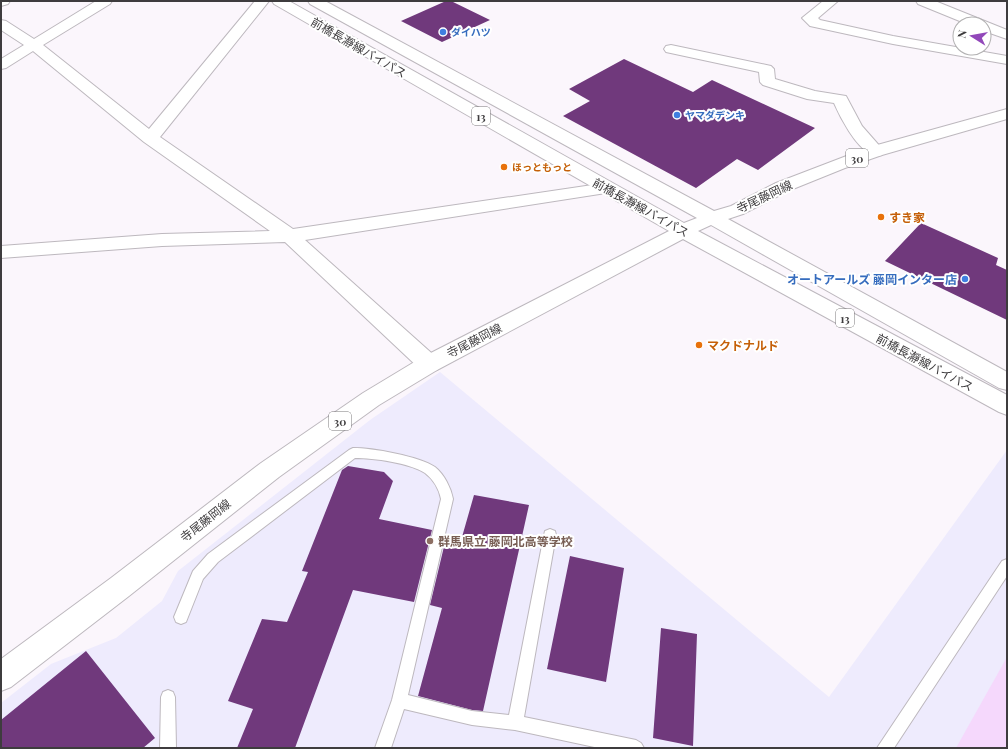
<svg xmlns="http://www.w3.org/2000/svg" width="1008" height="749" font-family="'Playfair Display','Noto Sans JP',serif">
	<rect width="100%" height="100%" fill="#fbf6fc"/>
	<path fill="#eeebfd" d="M440,372L829,697L1007,450V748H1V703L51,664L116,638L162,601L178,571L370,420Z"/>
	<path fill="#f5d8fc" d="M1007,657V748H956Z"/>
	<path fill="#70397c" d="M446,1H451L490,20L442,42L401,21Z
		M624,59L693,92L712,80L815,128L758,170L737,159L696,188L563,116L590,101L569,89Z
		M921,223L998,258L996,265L1007,270V320L885,261Z
		M348,466L384,472L393,481L379,519L432,530L414,602L353,590L295,748H237L253,709L228,701L262,619L287,622L308,572L302,571L342,470Z
		M474,495L529,505L483,711L472,710L418,696L442,608L430,605L447,534L462,537Z
		M570,556L624,568L606,682L547,669Z
		M661,628L697,634L693,746L653,738Z
		M86,651L155,738L143,748H1V720Z"/>
	<g fill="none" stroke-linecap="round" stroke-linejoin="round">
		<defs>
			<path id="service" d="M353,448C372,448 419,456 435,467C444,474 451,488 453,499L408,695L472,711L509,715L544,535L545,531L550,529L555,531L556,535L524,717L636,740L641,743L644,748H599L515,730L472,725L404,709L391,748H375L392,700L441,499C439,489 433,479 425,473C410,463 373,458 355,458L218,562L203,579L186,622L181,624L176,622L174,617L193,571L208,554L349,450Z
				M1007,559V576L894,748H877L1002,561Z
				M168,690L173,692L175,697L176,748H160L161,697L163,692Z"/>
			<path id="minor" d="M1,1H10L8,4L1,6Z
				M96,1H112L110,4L43,45L149,129L255,1H269L160,137L293,229L606,183L612,184L615,188L612,192L606,193L305,240L437,358L440,364L437,370L429,372L421,370L285,242L162,246L1,258V246L162,234L270,231L144,142L33,51L6,68L1,69V59L24,45L1,30V20L6,21L34,39Z
				M823,1H838L818,18L820,20L893,36L1007,56V64L893,44L810,26L802,18Z
				M671,45L771,66L774,69L775,79L815,91L846,96L862,126L884,151L882,155C878,156 874,157 870,154C855,145 841,119 834,103L807,99L763,85L760,82L759,72L666,52L664,49L666,46Z"/>
			<path id="tertiary" d="M916,1H935L1007,30V39L984,31V24H967L918,4Z"/>
			<path id="primary" d="M272,1H289L684,223L697,218L310,4L308,1H325L714,211L731,206L776,183L870,147L1007,109V119L882,155L845,168L788,191L743,214L728,219L1007,372V390L999,388L711,225L698,231L1007,395V415L999,412L683,239L437,370L379,405L279,477L129,596L11,687L1,691V659L111,578L261,463L363,393L421,358L669,231L274,4Z"/>
		</defs>
		<use href="#service" stroke="#bdb8be" stroke-width="2"/>
		<use href="#minor" stroke="#bdb8be" stroke-width="2"/>
		<use href="#tertiary" stroke="#bdb8be" stroke-width="2"/>
		<use href="#primary" stroke="#bdb8be" stroke-width="2"/>
		<use href="#service" fill="#fff" fill-rule="evenodd"/>
		<use href="#minor" fill="#fff" fill-rule="evenodd"/>
		<use href="#tertiary" fill="#fff" fill-rule="evenodd"/>
		<use href="#primary" fill="#fff" fill-rule="evenodd"/>
	</g>
	<g fill="#3f7fe0" stroke="#fff" stroke-width="1.5">
		<circle cx="443" cy="32" r="4"/>
		<circle cx="677" cy="115" r="4"/>
		<circle cx="965" cy="279" r="4"/>
	</g>
	<g fill="#e8710a" stroke="#fff" stroke-width="1.5">
		<circle cx="504" cy="167" r="4"/>
		<circle cx="881" cy="217" r="4"/>
		<circle cx="699" cy="345" r="4"/>
	</g>
	<circle fill="#8d6e63" stroke="#fff" stroke-width="1.5" cx="430" cy="541" r="4"/>
	<g text-anchor="middle" dominant-baseline="central" stroke-width="4" stroke-linejoin="round" paint-order="stroke">
		<g font-size="10" font-weight="bold" fill="#366cbe" stroke="#fff" text-anchor="start">
			<text x="451" y="32">ダイハツ</text>
			<text x="685" y="115">ヤマダデンキ</text>
		</g>
		<g font-size="10" font-weight="bold" fill="#c56008" stroke="#fff" text-anchor="start">
			<text x="512" y="167">ほっともっと</text>
		</g>
		<g fill="#fff" stroke="#787678" stroke-width="1">
			<rect x="472" y="107" width="18" height="18" rx="3"/>
			<rect x="846" y="149" width="22" height="18" rx="3"/>
			<rect x="836" y="309" width="18" height="18" rx="3"/>
			<rect x="329" y="412" width="22" height="18" rx="3"/>
		</g>
		<g font-size="11" font-weight="bold" fill="#3e3c3e">
			<text x="481" y="116">13</text>
			<text x="857" y="158">30</text>
			<text x="845" y="318">13</text>
			<text x="340" y="421">30</text>
		</g>
		<g font-size="12" fill="#3e3c3e" stroke="#fff">
			<text transform="translate(359 47) rotate(30)">前橋長瀞線バイパス</text>
			<text transform="translate(764 196) rotate(-25)">寺尾藤岡線</text>
			<text transform="translate(641 207) rotate(29)">前橋長瀞線バイパス</text>
			<text transform="translate(474 340) rotate(-27)">寺尾藤岡線</text>
			<text transform="translate(925 362) rotate(28)">前橋長瀞線バイパス</text>
			<text transform="translate(205 520) rotate(-38)">寺尾藤岡線</text>
		</g>
		<g font-size="12" font-weight="bold" fill="#c56008" stroke="#fff" text-anchor="start">
			<text x="889" y="217">すき家</text>
			<text x="707" y="345">マクドナルド</text>
		</g>
		<g font-size="12" font-weight="bold" fill="#366cbe" stroke="#fff" text-anchor="end">
			<text x="957" y="279">オートアールズ 藤岡インター店</text>
		</g>
		<g font-size="12" font-weight="bold" fill="#785e54" stroke="#fff" text-anchor="start">
			<text x="438" y="541">群馬県立 藤岡北高等学校</text>
		</g>
	</g>
	<rect width="1008" height="749" fill="none" stroke="#3e3c3e" stroke-width="4"/>
	<g transform="translate(972 36) rotate(281)"><circle r="19" fill="#ffffff" stroke="#b2b1b2"/>
	<path d="M0-3L7 15L0 10L-7 15Z" fill="#9248ba"/>
	<text y="-6" font-size="11" font-weight="bold" text-anchor="middle" fill="#3e3c3e">N</text>
	</g>
</svg>
